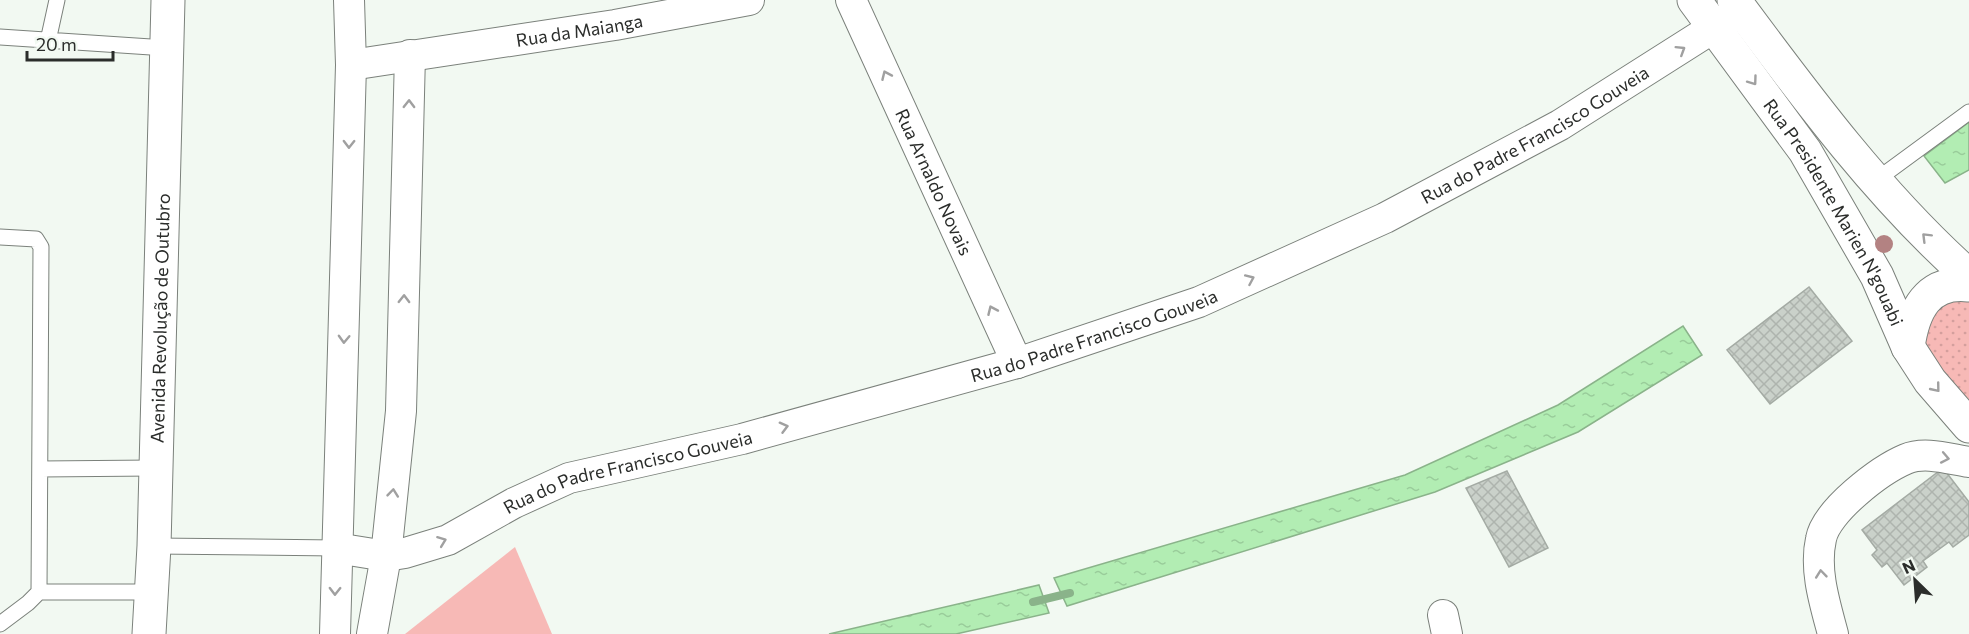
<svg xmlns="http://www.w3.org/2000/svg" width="1969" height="634" font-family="Commissioner,sans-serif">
	<defs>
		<pattern id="green-dots" width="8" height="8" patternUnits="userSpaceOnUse" patternTransform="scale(1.5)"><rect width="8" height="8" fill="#f7b9b6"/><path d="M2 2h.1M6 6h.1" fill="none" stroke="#d49f9d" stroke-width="1.8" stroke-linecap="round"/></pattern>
		<pattern id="water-ripples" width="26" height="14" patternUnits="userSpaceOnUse" patternTransform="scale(1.5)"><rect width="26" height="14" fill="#b2edb3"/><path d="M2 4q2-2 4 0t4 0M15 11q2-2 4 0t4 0" fill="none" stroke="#99cc9a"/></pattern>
		<pattern id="building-cross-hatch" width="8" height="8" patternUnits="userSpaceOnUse" patternTransform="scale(1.5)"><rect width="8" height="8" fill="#cad1ca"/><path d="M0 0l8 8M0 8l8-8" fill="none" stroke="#aeb4ae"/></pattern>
	</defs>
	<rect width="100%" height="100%" fill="#f2f9f2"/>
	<path fill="url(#green-dots)" d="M1958,297L1969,302V417C1949,388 1916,354 1923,317Z"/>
	<path fill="#f7b9b6" d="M515,547L552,634H405Z"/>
	<path fill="url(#water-ripples)" stroke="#8ab38a" stroke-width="1.5" d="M1969,122V170L1945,183L1924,156Z
		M1683,326L1702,355L1578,432L1435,492L1067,606L1054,578L1405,475L1558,405Z
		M1039,585L1049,613L956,634H829Z"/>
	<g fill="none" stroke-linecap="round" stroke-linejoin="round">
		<path stroke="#8ab38a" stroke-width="8" d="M1033,602L1070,593"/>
	</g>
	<path fill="url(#building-cross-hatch)" stroke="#a4aba4" stroke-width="1.5" d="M1809,287L1852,341L1770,404L1727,350Z
		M1943,468L1969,502V535L1953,547L1949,542L1923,561L1927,567L1904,585L1887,563L1882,567L1872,555L1877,550L1862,530Z
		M1507,471L1548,548L1509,567L1466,488Z"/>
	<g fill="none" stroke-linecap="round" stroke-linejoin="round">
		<defs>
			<path id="service" d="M0,37L166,48
				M48,41L57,0
				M1875,181L1969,112
				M0,237L36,239L41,247L39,592L28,603L0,624
				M40,469L154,468
				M154,546L336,548
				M39,592H150"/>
			<g id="minor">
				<path id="s1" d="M851,0L1017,363"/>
				<path id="s2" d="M351,65L615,25L749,0"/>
				<path id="s3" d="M336,548L386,556L405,553L448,540L514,503L569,478L742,439L1017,363L1199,302L1385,218L1560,125L1735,14"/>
				<path d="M1443,615L1447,634"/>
				<path d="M335,634L351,65L349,0"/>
				<path d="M372,634L386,556L401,411L410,55"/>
				<path d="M1833,634C1825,604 1814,570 1821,539C1826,511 1880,470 1906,459C1925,451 1949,459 1969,462"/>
			</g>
			<g id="tertiary">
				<path id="s4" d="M1694,0L1805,151L1877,276L1908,347L1930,381L1969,426"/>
				<path d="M1734,0C1806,97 1879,196 1969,276"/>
				<path d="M1908,347C1913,311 1927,280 1969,285"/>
			</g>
			<g id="secondary">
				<path id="s5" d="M149,634L154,546L168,0"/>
			</g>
		</defs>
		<use href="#service" stroke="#7b817b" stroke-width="17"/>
		<use href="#minor" stroke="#7b817b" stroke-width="32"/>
		<use href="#tertiary" stroke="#7b817b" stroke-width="35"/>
		<use href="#secondary" stroke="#7b817b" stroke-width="35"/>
		<use href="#service" stroke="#fff" stroke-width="15"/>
		<use href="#minor" stroke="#fff" stroke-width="30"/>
		<use href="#tertiary" stroke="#fff" stroke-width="33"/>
		<use href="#secondary" stroke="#fff" stroke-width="33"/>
	</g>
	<circle fill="#b38282" cx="1884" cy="244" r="9"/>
	<defs><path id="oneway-chevron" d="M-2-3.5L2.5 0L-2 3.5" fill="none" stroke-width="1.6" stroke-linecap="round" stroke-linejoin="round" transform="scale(1.5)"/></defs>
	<g stroke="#a0a0a0">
		<use href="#oneway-chevron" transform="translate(1681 50) rotate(-32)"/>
		<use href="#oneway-chevron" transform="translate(886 75) rotate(-114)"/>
		<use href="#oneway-chevron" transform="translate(1753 81) rotate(54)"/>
		<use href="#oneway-chevron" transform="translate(409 104) rotate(-89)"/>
		<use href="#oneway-chevron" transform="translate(349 144) rotate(91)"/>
		<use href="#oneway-chevron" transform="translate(1926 237) rotate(-135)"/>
		<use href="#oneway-chevron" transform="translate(1250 279) rotate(-24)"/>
		<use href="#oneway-chevron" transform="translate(404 299) rotate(-89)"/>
		<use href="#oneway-chevron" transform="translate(992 310) rotate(-114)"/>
		<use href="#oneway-chevron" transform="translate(344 339) rotate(92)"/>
		<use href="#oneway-chevron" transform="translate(1936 388) rotate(51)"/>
		<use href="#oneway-chevron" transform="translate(784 427) rotate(-15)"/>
		<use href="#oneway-chevron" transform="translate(1945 458) rotate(11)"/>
		<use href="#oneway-chevron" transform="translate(393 493) rotate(-84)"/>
		<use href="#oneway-chevron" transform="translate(442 541) rotate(-21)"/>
		<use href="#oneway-chevron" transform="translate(1821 574) rotate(-96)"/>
		<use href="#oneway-chevron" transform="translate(335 591) rotate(91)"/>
	</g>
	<g text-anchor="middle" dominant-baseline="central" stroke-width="4.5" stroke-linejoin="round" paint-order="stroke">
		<g font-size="18" fill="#2b2d2b" stroke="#f2f9f2">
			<text stroke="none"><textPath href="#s2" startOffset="231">Rua da Maianga</textPath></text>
			<text stroke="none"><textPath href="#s3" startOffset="1281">Rua do Padre Francisco Gouveia</textPath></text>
			<text stroke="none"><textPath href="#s1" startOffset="200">Rua Arnaldo Novais</textPath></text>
			<text stroke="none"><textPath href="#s4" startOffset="255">Rua Presidente Marien N'gouabi</textPath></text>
			<text stroke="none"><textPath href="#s5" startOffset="316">Avenida Revolução de Outubro</textPath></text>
			<text stroke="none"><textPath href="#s3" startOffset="795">Rua do Padre Francisco Gouveia</textPath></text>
			<text stroke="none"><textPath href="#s3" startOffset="309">Rua do Padre Francisco Gouveia</textPath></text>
		</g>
	</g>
	<g transform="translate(1915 580) rotate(335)" stroke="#f2f9f2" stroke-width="4.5" paint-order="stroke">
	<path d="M0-4.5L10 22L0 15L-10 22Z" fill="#2b2d2b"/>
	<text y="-9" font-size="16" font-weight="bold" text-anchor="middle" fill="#2b2d2b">N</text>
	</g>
	<path d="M27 51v9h86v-9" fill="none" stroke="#2b2d2b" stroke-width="3"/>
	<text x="36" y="51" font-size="18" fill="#2b2d2b" stroke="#f2f9f2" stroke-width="4.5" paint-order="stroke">20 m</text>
</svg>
